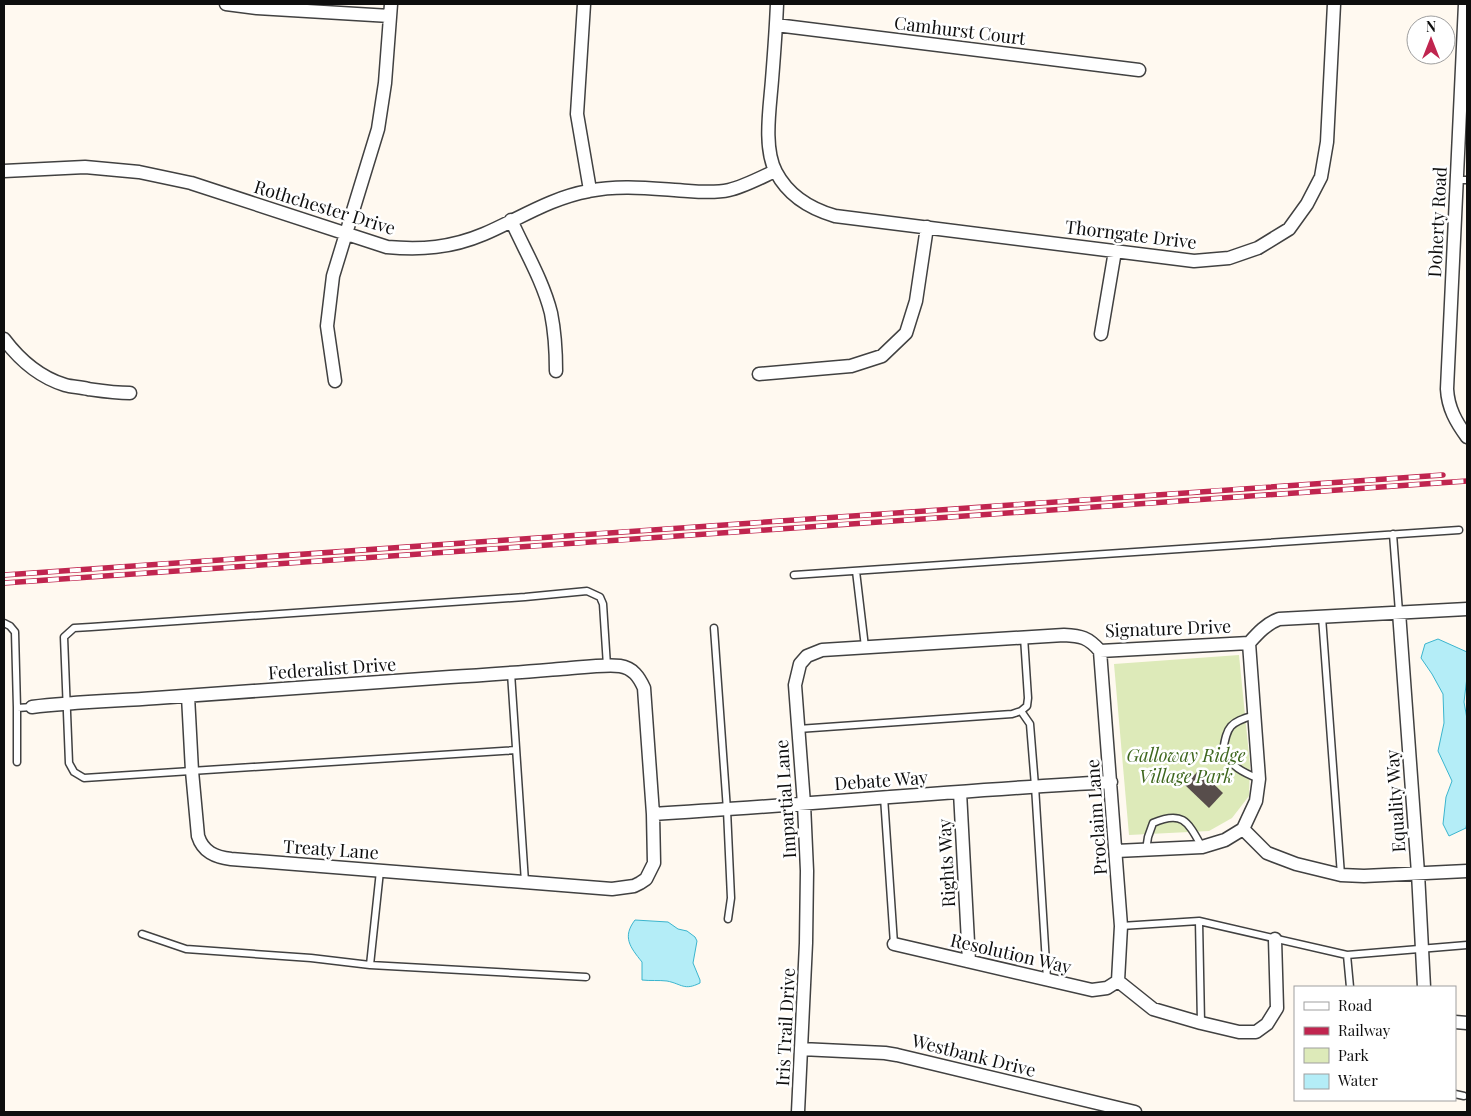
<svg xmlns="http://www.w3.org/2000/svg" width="1471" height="1116" font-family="'Playfair Display',serif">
	<rect width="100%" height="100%" fill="#fff9f0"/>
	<path fill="#ddeab9" d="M1239,655L1250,765L1249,796L1232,818L1209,831L1129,835L1114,664Z"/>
	<path fill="#b4edf7" stroke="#3bb5ce" d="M1438,639L1467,652V677L1464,702L1467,719V821L1466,828L1449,836L1443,824L1446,797L1452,781L1438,751L1444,723L1443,694L1432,674L1421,658L1425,644Z
		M635,920L668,922L678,929L687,931L695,937L697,941L693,963L700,980V983C684,991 682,984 667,981C659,980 650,981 642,980V962C630,947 622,937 635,920Z"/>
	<path fill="#574d4b" d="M1199,770L1223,793L1209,808L1185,785Z"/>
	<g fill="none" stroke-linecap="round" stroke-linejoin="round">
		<defs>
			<path id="service" d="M1457,180H1467
				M1393,534L1399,612
				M856,571L865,647
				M794,575L1459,530
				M1322,617L1341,875
				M4,623L10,626L15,632L17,708L32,707
				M714,628L727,810L731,898L728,919
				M511,673L525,882
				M17,708V762
				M1021,711L1030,724L1035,786L1047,979
				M1254,715C1230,723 1227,725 1223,751C1232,767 1242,772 1259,779
				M798,729L1012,714L1021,711L1027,706L1028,698L1024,637
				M516,750L84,778L74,772L69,763L64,637L74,628L91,627L525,597L587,591L600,597L603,604L607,666
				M884,797L894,944
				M1146,850L1148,837L1153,823C1183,810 1188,822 1202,847
				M380,871L370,965L586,977
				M1199,921L1201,1023
				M1121,926L1199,921L1347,955L1467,945
				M142,934L186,949L311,958L370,965
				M1347,955L1350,987
				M1455,1094L1464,1096"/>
			<path id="minor" d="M226,4L257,8L390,16
				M584,4L577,114L590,190
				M777,4C776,29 774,55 772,80C770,107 763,148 776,172C788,195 811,209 835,216L1194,261L1229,258L1258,248L1289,229L1307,204L1321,177L1327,142L1334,4
				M1465,4L1447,389C1448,408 1456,422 1467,437
				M776,25L1139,70
				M4,171L85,167L139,172L191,183L387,247C421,250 451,248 484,234C519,219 550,198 589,191C621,184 655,189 688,191C701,192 716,193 729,190C743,187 762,177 775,171
				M511,220C525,251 543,281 551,313C555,333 556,352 556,371
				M1101,334L1115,251
				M4,339C19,359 39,377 65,385C72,387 80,387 88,389C102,391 115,393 130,393
				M759,374L851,366L882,356L906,333L916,301L927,227
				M335,381L327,326L333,276L378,129L385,83L391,4
				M1399,612L1418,873L1424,987
				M1100,651L1121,926L1118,981
				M32,707C73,702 115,701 156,698C254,691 352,684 450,677C487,675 523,672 560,669C577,668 604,664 620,666C633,668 639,677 644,688L653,814L654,863L646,879L640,883L634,886L612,889L231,859C215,857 203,852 198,836L192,771L188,696
				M960,792L969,961
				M653,814C806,805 958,790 1111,782
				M1243,829L1256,801L1259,779L1249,643
				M1116,851L1202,847L1225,840L1243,829L1267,853L1296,864L1341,875L1364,876L1467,871
				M894,944L1092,990L1107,988L1118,981
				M1118,981L1153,1009L1201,1023L1239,1032H1256L1267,1024L1277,1008L1275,939
				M1455,1022L1467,1023
				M801,1049L885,1053L897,1055L1135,1112
				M798,1112L806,943L807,871L804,804L795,685L800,664L807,656L822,650L1064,635C1081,636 1088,637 1100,651L1249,643C1258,633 1266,624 1279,619L1467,609"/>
		</defs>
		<use href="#service" stroke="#414141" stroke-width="9"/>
		<use href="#minor" stroke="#414141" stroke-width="15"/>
		<use href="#service" stroke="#fff" stroke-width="6"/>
		<use href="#minor" stroke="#fff" stroke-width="12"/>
		<defs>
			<path id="rail" d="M4,575L1443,475
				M4,583L1467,481"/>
		</defs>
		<use href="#rail" stroke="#c0254f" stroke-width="5.5"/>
		<use href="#rail" stroke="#fff" stroke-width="4" stroke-dasharray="11" stroke-linecap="butt"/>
	</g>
	<g text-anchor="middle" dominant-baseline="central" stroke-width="5" stroke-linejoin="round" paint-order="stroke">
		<g font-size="18" fill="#0e0e0e" stroke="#fff">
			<text transform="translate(960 30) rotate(7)">Camhurst Court</text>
			<text transform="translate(325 207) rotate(17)">Rothchester Drive</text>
			<text transform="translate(1437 222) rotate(-87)">Doherty Road</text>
			<text transform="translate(1131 234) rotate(7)">Thorngate Drive</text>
			<text transform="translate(1168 628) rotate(-2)">Signature Drive</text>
			<text transform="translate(332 668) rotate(-4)">Federalist Drive</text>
			<text transform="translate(881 780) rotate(-4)">Debate Way</text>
			<text transform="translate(785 799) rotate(-94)">Impartial Lane</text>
			<text transform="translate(1395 801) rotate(-94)">Equality Way</text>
			<text transform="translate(1096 817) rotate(-94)">Proclaim Lane</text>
			<text transform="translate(331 849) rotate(4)">Treaty Lane</text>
			<text transform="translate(946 863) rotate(-93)">Rights Way</text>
			<text transform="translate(1011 953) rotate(13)">Resolution Way</text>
			<text transform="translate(785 1027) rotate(-87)">Iris Trail Drive</text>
			<text transform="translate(974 1055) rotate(14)">Westbank Drive</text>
		</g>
		<g font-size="18" font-style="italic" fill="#3e671e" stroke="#fff">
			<text x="1186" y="755">Galloway Ridge<tspan x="1186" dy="21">Village Park</tspan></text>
		</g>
	</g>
	<rect width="1471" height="1116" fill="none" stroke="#0e0e0e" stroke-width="10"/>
	<rect x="1294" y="986" width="162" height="115" fill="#ffffff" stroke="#9f9f9f"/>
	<rect x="1304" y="1002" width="25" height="8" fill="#ffffff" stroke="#9f9f9f"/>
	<text x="1338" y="1011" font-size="15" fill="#0e0e0e">Road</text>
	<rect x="1304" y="1027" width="25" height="8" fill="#c0254f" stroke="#9f9f9f"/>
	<text x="1338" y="1036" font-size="15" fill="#0e0e0e">Railway</text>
	<rect x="1304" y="1048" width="25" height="15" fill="#ddeab9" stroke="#9f9f9f"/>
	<text x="1338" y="1061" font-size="15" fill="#0e0e0e">Park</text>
	<rect x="1304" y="1074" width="25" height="15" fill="#b4edf7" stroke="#9f9f9f"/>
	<text x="1338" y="1086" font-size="15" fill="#0e0e0e">Water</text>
	<g transform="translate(1431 40)"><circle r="24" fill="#ffffff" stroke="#9f9f9f"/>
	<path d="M0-4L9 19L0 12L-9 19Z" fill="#c0254f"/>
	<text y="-8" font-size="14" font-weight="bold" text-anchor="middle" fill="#0e0e0e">N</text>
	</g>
</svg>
